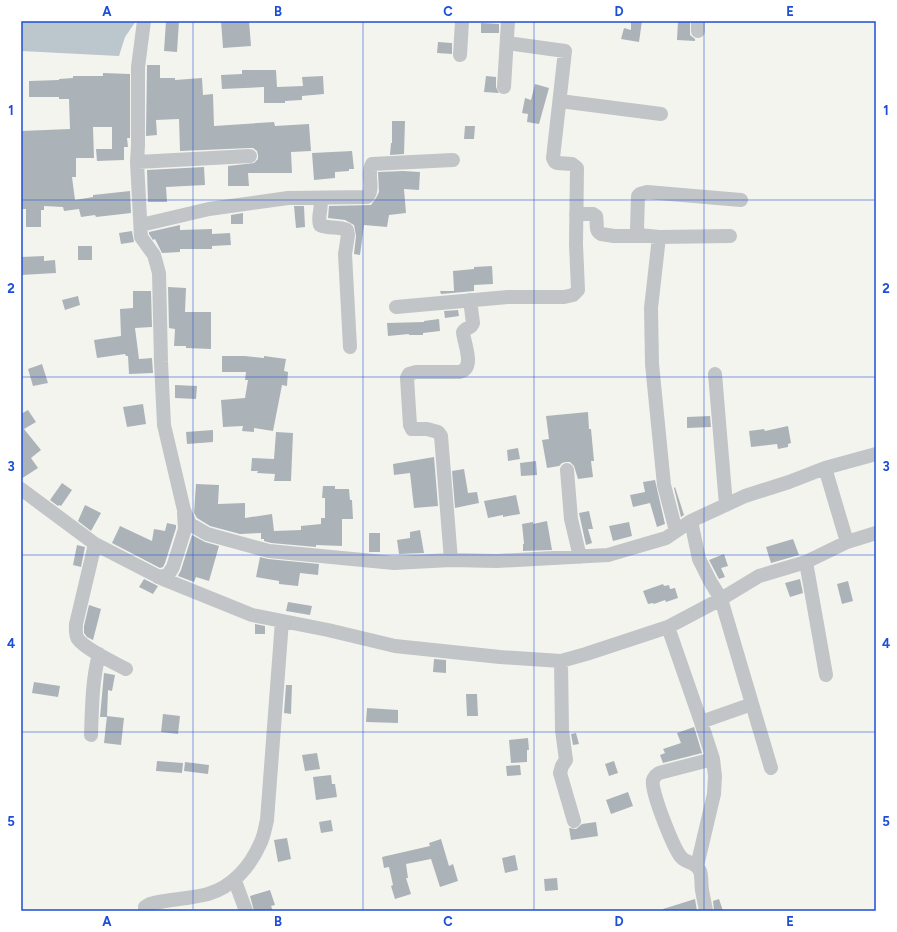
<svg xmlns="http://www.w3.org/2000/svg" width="897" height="932" font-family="Figtree,sans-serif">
	<rect width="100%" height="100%" fill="#f4f4ef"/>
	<path fill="#bbc7cc" d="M21,21H136L125,37L119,56L21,51Z"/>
	<path fill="#abb3b8" d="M166,21H179L177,52L164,51Z
		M221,21H249L251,46L223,48Z
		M631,21H642L639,42L621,39L624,28L631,30Z
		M678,21H690V35L695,39V41L677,40Z
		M481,23L499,24V33H481Z
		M438,42L452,43V54L437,53Z
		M147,65H160V78H175V80L202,78L203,95L213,94L214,126L274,122L275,126L309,124L311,151L291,152L292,173H248L249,186H228V166L254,163L258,159V155L257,151L253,148H250L180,151L179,119L156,120L157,135L146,136Z
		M242,70H276L277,87L303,86L302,77L323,76L324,94L302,96V100L285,101V103H264V87L222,89L221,75L242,74Z
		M103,73L130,74V138H127L128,147H124V160L97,161L96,149H112V127H93L94,158H76V177H72L75,200L93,197V195L130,191L131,213L96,217L95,215L81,217L79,209L64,211L63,207L44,206V210H41V227H26V209H21V131L70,129L69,99H59V97H29V81L59,80V79L73,78V76H103Z
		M486,76L496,77V87L499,93L484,92Z
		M535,84L549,88L539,124L527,122L528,114L522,113L525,98L531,100Z
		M392,121H405L404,154L390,155L391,143H392Z
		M465,126H475L474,139H464Z
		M352,151L354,169H349V171L335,172V178L314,180L312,153Z
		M204,167L205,185L166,187L167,202H148L147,170Z
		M403,171L420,172L419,190L404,189L406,213L389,215L387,227L364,225L360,255L354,254L356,236L354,225L345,220L328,218L329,206L371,205L376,198L379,192L378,172Z
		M294,206H304L305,227L296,228Z
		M243,213V224H231V215Z
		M180,225V230L212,229V234L230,233L231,245L212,246V249H180V252L162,253L155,239L153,240L149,234V232Z
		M132,231L134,242L121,244L119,233Z
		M78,246H92V260H78Z
		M44,256V261L55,260L56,273L21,275V257Z
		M492,266L493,284L474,285V291L441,294L440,291H454L453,271L474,269V267Z
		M168,287L186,288L185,312H211V349L186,348V346H174L175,329L169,328Z
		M133,291H151L152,327L135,328L139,359L152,358L153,373L129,374L128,356H126L125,354L97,358L94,340L121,336L120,309L133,308Z
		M78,296L80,305L65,310L62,300Z
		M458,310L459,316L445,318L444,311Z
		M439,319L440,331L423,333V335H409V334L388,336L387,323L424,322V321Z
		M222,356H245L264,358V356L286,359L284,371L288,372L287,386L282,385L273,431L254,428V432L242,431L243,426L223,427L221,400L245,398L248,380H245L246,372H222Z
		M42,364L48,383L33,386L28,369Z
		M175,385L197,386L196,399L175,398Z
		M143,404L146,424L127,427L123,407Z
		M28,410L36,422L24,429L41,450L31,458L38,468L21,479V414Z
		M588,412L589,429H591L594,461H591L593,477L578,479L574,466L570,462H566L562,463L559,466L547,468L542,440L549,439L546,416Z
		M710,416L711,427L687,428V417Z
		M788,426L791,443L788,444V447L778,449L777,444L751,447L749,431L764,429L765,431Z
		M213,430V442L187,444L186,432Z
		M276,432L293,433L291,481H274L275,474L257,473L258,471H251L252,458L274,459Z
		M518,448L520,459L508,461L507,450Z
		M434,457L438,506L414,508L410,473L394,475L393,464Z
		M536,461L537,475L521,476L520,463Z
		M464,469L468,493L477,492L479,503L455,508L452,471Z
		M655,480L665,524L657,527L650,503L633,507L630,495L645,492L643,482Z
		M62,483L72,490L61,506L59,505L58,506L50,500Z
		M196,484L219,485L218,504L245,503V518L272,514L274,531L301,530V526L321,524V518H325V498H322L323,486H335V489H349L350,500H352L353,519H342V546L316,545V547L271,543L264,541V539H261V533L240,534L210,526L197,518L194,513Z
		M675,487L684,515L681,517L674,488Z
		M516,495L520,514L503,517V515L488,518L484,501Z
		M85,505L101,513L91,531L78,521Z
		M589,511L593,529H588L592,543L586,545L579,513Z
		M547,521L552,550L523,551V544H524L522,524L533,522V524Z
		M629,522L632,536L613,541L609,526Z
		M167,523L176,525V528L165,563L163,567L160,568L112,543L120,526L152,541L154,529L165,531Z
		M420,530L424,553L399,554L397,540L410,538V532Z
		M369,533H380V552H369Z
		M192,535L205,542L219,546L209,581L196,577L194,582L178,576L181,570Z
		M793,539L799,555L771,563L766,547Z
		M77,545L85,547L81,567L73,565Z
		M724,554L728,566L721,568L725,577L719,579L709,560Z
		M260,557L268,559L319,564L318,575L300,573L298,586L279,584V581L256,577Z
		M144,579L158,586L153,594L139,587Z
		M800,579L803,593L790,597L785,583Z
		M848,581L853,601L842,604L837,584Z
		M663,584L664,586L669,585L670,589L675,588L678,598L666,602L665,600L654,604L653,603L648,604L643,591Z
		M288,602L312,606L310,615L286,611Z
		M89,605L101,609L93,640L87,637L84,633V626Z
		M255,624L265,626V634H255Z
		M434,659L446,660V673L433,672Z
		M104,673L115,675L112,691L108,690L107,717H100Z
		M34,682L60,686L58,697L32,693Z
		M286,685H292L291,714L284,713Z
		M466,694H477L478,716H467Z
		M367,708L398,710V723L366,722Z
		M163,714L180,716L178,734L161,732Z
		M107,716L124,718L121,745L104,743Z
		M694,727L702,753L663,763L660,755L665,753L663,749L681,743L677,733Z
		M576,733L579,744L573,745L571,734Z
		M528,738L529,750H527V762L511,763L509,740Z
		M317,753L320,769L305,771L302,755Z
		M157,761L183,763L182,773L156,771Z
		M614,761L618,773L609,776L605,764Z
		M185,762L209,765L208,774L184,771Z
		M520,765L521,775L507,776L506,766Z
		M331,775L332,784H335L337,797L316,800L313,777Z
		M628,792L633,806L611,814L606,800Z
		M331,820L333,831L321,833L319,822Z
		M596,822L598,836L571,840L569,828L576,829L582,824Z
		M287,838L291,859L278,862L274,840Z
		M441,839L449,866L453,864L458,881L440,887L431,859L406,864L408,878H406L411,894L395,899L391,886L393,885L389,867L384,868L382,857L430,846L429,843Z
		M515,855L518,870L505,873L502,858Z
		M557,878L558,890L545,891L544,879Z
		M270,890L275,905L271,906L273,911H254L250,896Z
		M695,899L697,911H664L663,909Z
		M719,899L723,911H714L713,901Z"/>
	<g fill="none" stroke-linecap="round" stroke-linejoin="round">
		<path stroke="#c1c5c8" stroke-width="14" d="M144,21L138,67V145L137,162L141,237L154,255L159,273L161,362L164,425L184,510L190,524L207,534L269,551L394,563L451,560L497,561L608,555L666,538L691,521L745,496L789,482L825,468L876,454
			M698,31V21
			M460,55L462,21
			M504,87L508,21
			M560,101L661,114
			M137,162L250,156
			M320,198C323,207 317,216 320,225C329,229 338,226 347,230L348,235L345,254L350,347
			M576,214H593L596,216C598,222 594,230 601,234L614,236H643
			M141,225L209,209L288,198L367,197C375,189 366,174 372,164L453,160
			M730,236L659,237L640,235L637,229L638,196L640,194L647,192L741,200
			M659,237L651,308L652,364L664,485L676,531
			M396,307L508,297H564L573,295L578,290L576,244L577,168L572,164L557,163L555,162L553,158L565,51L507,43
			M715,374L726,505
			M825,468L847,542
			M567,470L571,519L580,557
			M21,489L95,544L163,579L252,615L328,630L395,646L500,657L561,661L586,654L668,627L721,599L759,576L806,562L847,542L876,533
			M691,521L699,559L710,581L721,599L771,768
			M95,544L76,624C76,629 75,635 78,639C85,649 115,663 126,669
			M451,560L441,436L438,432L427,429H412L410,425L407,378L409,374L416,372H459C476,369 464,344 463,332C466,327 471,329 473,323L470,300
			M806,562L826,675
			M158,577L168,575L173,567L185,529L184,513
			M668,627L701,722L713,759L715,776L714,794L697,866
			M561,661L562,730L566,760L562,766L560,773L574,821
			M701,722L752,704
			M91,735C92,708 92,681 99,654
			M235,881L246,911
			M145,911V907L150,904C169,899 189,899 208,894C232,887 250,867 260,844C264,837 265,828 267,820L282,621
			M706,911C705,904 703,897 702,890C701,884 702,877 700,871C695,861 687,864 681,857C674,849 650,790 653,780C654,777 656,775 659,773L713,759"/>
	</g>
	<path fill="none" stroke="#1d4ed8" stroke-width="1" stroke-opacity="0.55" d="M193,21V911M363,21V911M534,21V911M704,21V911M21,200H876M21,377H876M21,555H876M21,732H876"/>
	<rect width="897" height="932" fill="none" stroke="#ffffff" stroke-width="44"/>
	<rect x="22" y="22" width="853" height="888" fill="none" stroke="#1d4ed8" stroke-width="1.5"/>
	<g font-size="13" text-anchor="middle" font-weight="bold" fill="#1d4ed8">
		<text x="107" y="16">A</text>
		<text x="278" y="16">B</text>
		<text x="448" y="16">C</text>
		<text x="619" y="16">D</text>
		<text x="790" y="16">E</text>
		<text x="11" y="115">1</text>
		<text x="886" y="115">1</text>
		<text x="11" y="293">2</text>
		<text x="886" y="293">2</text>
		<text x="11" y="471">3</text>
		<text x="886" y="471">3</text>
		<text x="11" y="648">4</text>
		<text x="886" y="648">4</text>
		<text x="11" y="826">5</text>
		<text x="886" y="826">5</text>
		<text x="107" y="926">A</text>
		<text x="278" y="926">B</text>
		<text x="448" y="926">C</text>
		<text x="619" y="926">D</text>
		<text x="790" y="926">E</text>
	</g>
</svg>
